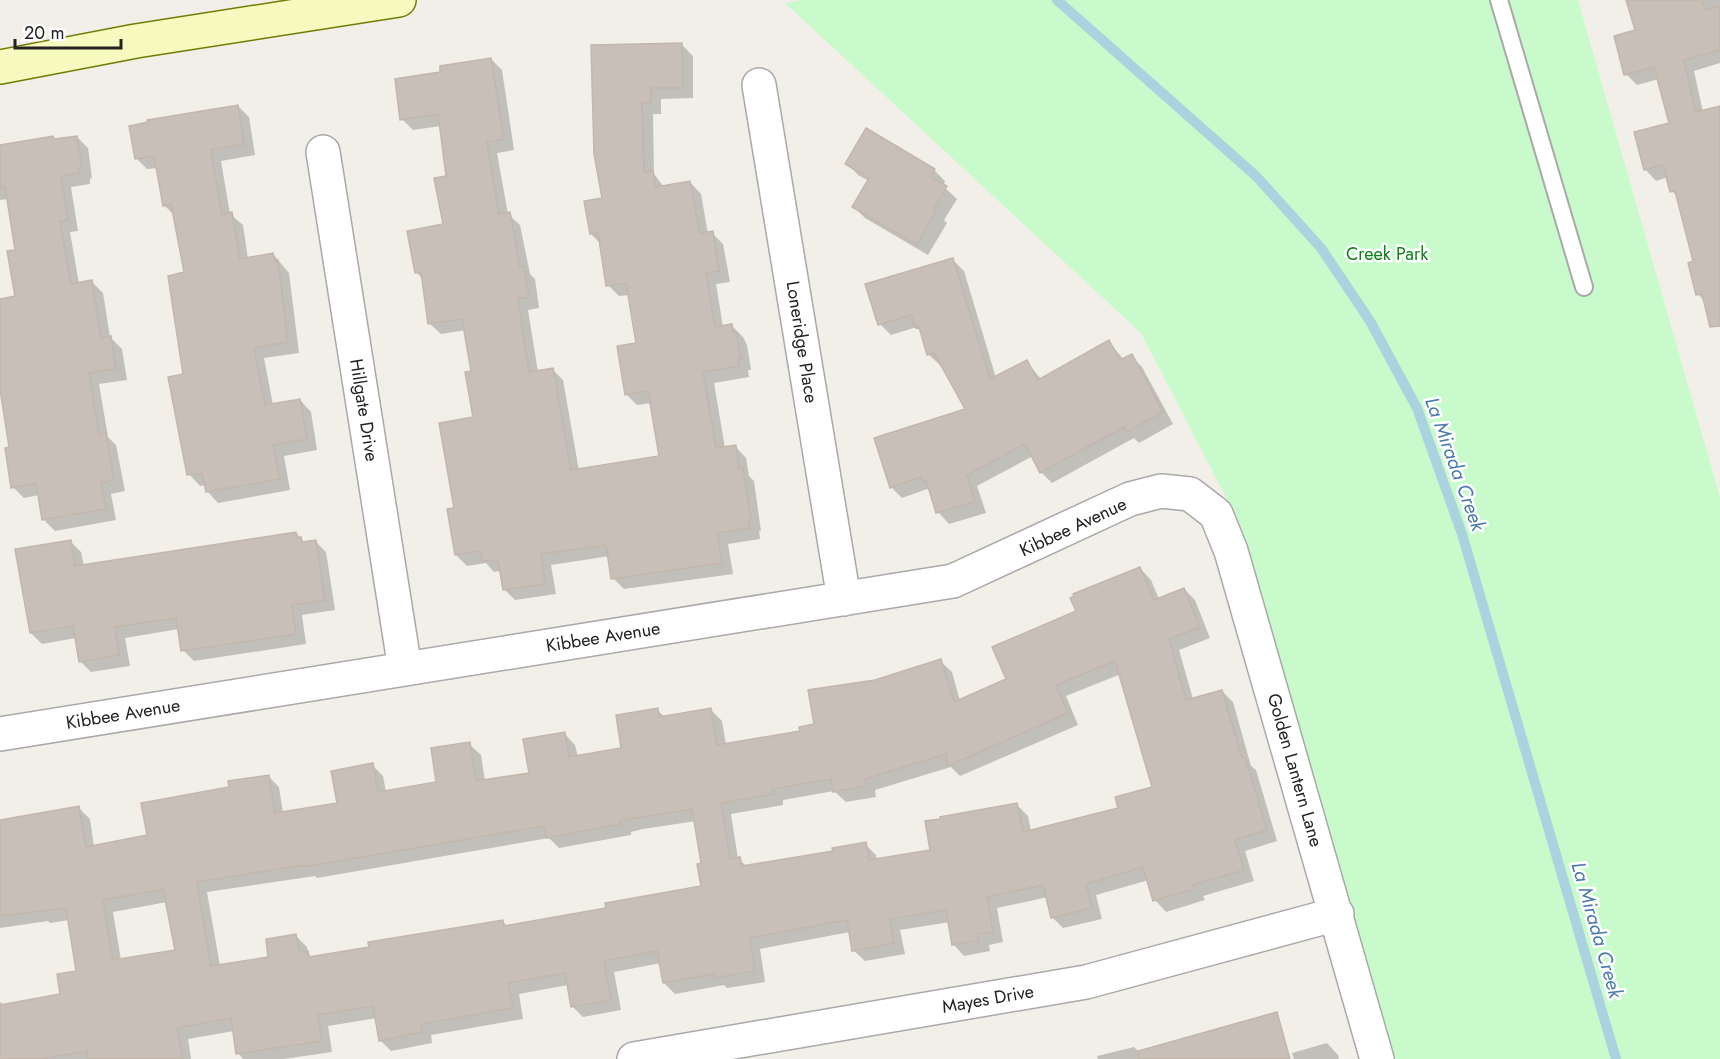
<svg xmlns="http://www.w3.org/2000/svg" width="1720" height="1059" font-family="Jost,sans-serif">
	<rect width="100%" height="100%" fill="#f2efe9"/>
	<path fill="#c8facc" d="M801,0H1578L1720,497V1059H1395L1232,509L1141,333L785,3Z"/>
	<path fill="#0003" fill-rule="evenodd" d="M1628,0H1720V63L1694,71L1703,112L1720,107V303L1709,306L1698,294L1695,262L1678,197L1672,191L1668,177L1656,181L1645,169L1671,124L1659,79L1637,85L1626,74L1636,31Z
		M682,45L693,56V98L661,99V114H653L654,174L664,187L690,182L701,194L708,234L712,233L723,244L730,282L716,284L723,327L732,326L743,337L747,345L751,370H748L749,377L714,383L725,448L735,446L746,458L749,476L754,481L761,531H759L760,539L728,544L733,574L624,589L613,578L610,556L551,565L556,594L515,600L504,589L501,571L494,572L486,563L467,566L456,555L455,509L475,418L472,372L466,330L441,334L429,323L423,279L416,272L444,225L448,177L441,126L413,130L402,119L442,73L491,59L502,70L514,150L497,153L508,214L520,225L530,274L535,279L539,308L528,310L538,372L552,369L563,380L579,471L661,458L652,403L637,405L626,394L637,344L629,295L619,296L608,285L601,244L591,234L604,199L595,153Z
		M238,106L249,117L255,155L221,161L230,214L243,225L248,259L273,254L289,273L299,353L264,358L273,405L300,400L311,412L317,450L284,456L290,490L218,503L207,491L206,485L200,486L189,474L185,375L186,274L175,216L164,205L158,168L147,169L136,158Z
		M77,137L88,148L92,178L90,179V184L71,187L78,231L70,232L79,284L92,282L103,293L110,337L122,349L127,380L99,384L108,437L116,445L125,491L111,494L116,520L55,531L44,520L39,495L24,498L13,487L11,449L0,379V300L17,297V251L8,199L0,200V146Z
		M847,163L934,170L945,181L943,186L957,199L944,220L947,223L928,255L865,218L854,207L869,181L858,175Z
		M952,259L964,271L996,378L1026,361L1041,379L1109,342L1124,360L1131,356L1142,367L1173,424L1139,443L1134,438L1052,483L1041,472L1033,456L977,486L986,513L949,524L938,512L930,488L902,498L891,487L967,410L942,364L940,365L928,354L922,332L917,327L891,335L880,324Z
		M296,533L305,543L315,541L326,552L335,610L302,615L306,644L194,661L183,650L179,629L125,638L130,666L91,672L80,661L76,638L42,644L31,633L70,541L81,552L84,566Z
		M1140,568L1151,580L1159,599L1184,589L1195,600L1210,638L1179,650L1193,699L1222,691L1233,702L1251,766L1256,770L1277,841L1245,851L1254,881L1203,896L1205,900L1166,912L1155,900L1149,880L1096,895L1102,919L1063,928L1052,917L1048,897L997,908L1003,942L989,945L990,951L964,956L953,944L950,922L900,930L905,954L865,961L853,950L850,932L760,949L765,982L727,988L724,985L675,994L664,983L661,963L614,972L621,1010L583,1017L572,1006L568,985L519,994L523,1019L431,1035L432,1043L391,1051L380,1040L377,1018L328,1026L332,1052L284,1059H243L238,1053L234,1031L188,1039L191,1059H0V1002L5,1006L62,995L77,972L69,920L50,923L48,921L0,928V828L79,808L90,819L94,847L149,836L231,788L268,776L279,787L283,813L339,804L372,765L383,776L386,792L438,784L469,744L481,755L485,781L531,774L564,733L575,745L578,757L623,749L657,710L665,717L711,710L722,721L726,745L802,732L816,725L875,681L940,661L952,672L960,701L1008,679L1078,612ZM1121,674L1154,788L1120,809L1031,831L1028,816L1017,805L932,852L877,860L876,855L865,844L834,852L748,867L738,859L731,814L783,805V800L834,791L846,802L876,797L875,790L951,767L960,776L1078,725L1066,696ZM696,821L703,865V887L607,909L508,927L502,921L370,948L312,958L308,953L307,947L296,936L270,958L220,966L207,892L315,876L317,878L549,838L559,848L631,835V832L643,829ZM167,902L177,951L121,960L113,912Z
		M1327,1043L1338,1055L1339,1059H1294L1292,1053Z
		M1134,1047L1139,1052L1258,1059H1098L1097,1056Z"/>
	<g fill="none" stroke-linecap="round" stroke-linejoin="round">
		<path stroke="#aad3df" stroke-width="10" d="M1057,0L1256,176L1321,248L1370,321L1417,408L1462,534L1616,1059"/>
	</g>
	<path fill="#c7bfb8" stroke="#c4b6ab" stroke-width="1.5" fill-rule="evenodd" d="M1626,0H1702L1705,10L1720,6V50L1684,60L1696,112L1720,106V326L1710,327L1702,294L1696,295L1688,263L1693,261L1675,191L1670,192L1663,165L1644,170L1634,132L1669,123L1654,67L1624,75L1614,36L1635,30Z
		M682,43L683,88H651V103H642L644,172L653,171L656,187L690,181L700,233L713,231L719,271L706,273L715,327L732,324L733,332H736L741,359H738L739,366L703,372L716,448L736,445L739,469L743,468L751,520H748L749,528L717,533L722,563L611,579L606,545L541,554L545,584L503,590L498,560L482,561L480,551L455,555L447,509L454,508L439,423L473,417L465,372L471,371L462,319L428,324L421,272L415,273L407,231L443,224L434,178L446,176L438,114L400,120L395,79L440,72V66L491,58L504,139L487,142L499,214L510,212L520,267H524L529,297L518,299L529,372L553,368L571,470L659,456L648,391L625,395L617,346L636,343L626,283L606,286L598,233L590,234L584,201L602,198L594,154L591,45Z
		M238,105L244,144L211,150L222,214L232,212L240,259L273,253L275,261L278,260L288,342L254,348L265,405L300,399L307,439L273,445L280,479L206,492L202,473L187,475L168,377L183,374L168,276L184,272L171,204L163,206L154,156L135,159L129,126L148,122L147,120Z
		M866,128L935,169L930,177L947,186L934,209L936,210L917,245L852,207L869,178L845,164Z
		M53,136L54,139L77,136L82,168H79L80,173L61,176L68,220L60,221L71,284L92,280L101,338L111,336L116,369L89,373L99,434L106,433L114,480L101,483L106,509L42,520L36,483L11,488L5,448L9,447L0,389V299L15,296L7,251L15,250L5,187L0,188V145Z
		M953,258L990,379L1027,360L1038,380L1109,340L1120,360L1132,354L1163,412L1127,432L1124,427L1040,473L1025,444L967,475L975,502L936,513L926,480L922,481L921,477L890,488L874,438L965,409L934,353L927,355L919,327L916,328L911,315L878,325L865,284Z
		M296,532L297,538L301,537L302,542L316,540L325,600L292,605L296,634L181,651L176,618L115,627L119,655L79,662L73,626L30,633L15,549L71,540L75,566Z
		M1140,567L1154,600L1184,588L1200,627L1169,639L1186,700L1222,690L1242,758L1245,757L1267,830L1235,840L1244,870L1193,885L1194,889L1153,901L1143,867L1086,884L1092,908L1051,918L1043,885L987,897L993,932L978,934L979,940L952,945L946,910L890,919L894,943L852,951L847,920L750,938L755,971L714,978V974L663,983L657,951L604,961L611,1000L571,1007L565,973L508,983L513,1008L421,1024L422,1032L379,1041L373,1006L318,1015L322,1041L236,1054L231,1018L177,1028L183,1059H88L87,1051L42,1059H0V1005L60,994L57,974L76,971L66,908L0,916V820L79,806L86,847L147,835L141,803L229,787L228,781L269,775L275,813L337,803L331,771L373,763L378,792L436,782L431,748L470,742L476,781L529,773L523,739L565,732L569,757L621,748L616,715L658,708L659,717L711,708L717,745L800,731L799,727L814,724L808,690L875,680L941,659L954,702L1006,679L992,647L1076,611L1070,598L1074,596L1073,594ZM1115,661L1152,787L1115,797L1118,808L1023,832L1017,803L940,817V819L925,821L930,850L869,860L866,842L832,848L833,851L742,866L740,857L730,859L721,803L773,794L772,789L831,779L833,792L866,786L865,779L946,754L948,766L1068,713L1056,685ZM692,809L701,863L697,864L701,886L605,903L606,908L504,926L503,920L368,942L369,947L309,957L308,951L299,952L296,934L266,939L268,957L211,966L197,882L304,865V867L544,826L547,838L621,824L620,821L631,819ZM163,889L175,950L113,960L103,900Z
		M1277,1012L1290,1059H1139L1138,1051Z"/>
	<g fill="none" stroke-linecap="round" stroke-linejoin="round">
		<defs>
			<path id="lane" d="M1499,0L1584,287"/>
			<path id="street" d="M759,85L844,599
				M323,152L405,669
				M0,734L953,581L1130,499L1161,491L1190,494L1216,514L1231,551L1377,1059
				M634,1059L1086,982L1337,914"/>
			<path id="secondary" d="M0,67L136,41L399,0"/>
		</defs>
		<use href="#lane" stroke="#a9a9a9" stroke-width="20"/>
		<use href="#street" stroke="#a9a9a9" stroke-width="36"/>
		<use href="#secondary" stroke="#707d05" stroke-width="36"/>
		<use href="#lane" stroke="#fff" stroke-width="16"/>
		<use href="#street" stroke="#fff" stroke-width="33"/>
		<use href="#secondary" stroke="#f7fabf" stroke-width="33"/>
	</g>
	<g text-anchor="middle" dominant-baseline="central" stroke-width="5" stroke-linejoin="round" paint-order="stroke">
		<g font-size="18" fill="#0c8416" stroke="#fff">
			<text x="1387" y="254">Creek Park</text>
		</g>
		<g font-size="18" fill="#222" stroke="#fff">
			<text transform="translate(802 342) rotate(81)">Loneridge Place</text>
			<text transform="translate(364 410) rotate(81)">Hillgate Drive</text>
			<text transform="translate(1073 527) rotate(-25)">Kibbee Avenue</text>
			<text transform="translate(603 637) rotate(-9)">Kibbee Avenue</text>
			<text transform="translate(123 714) rotate(-9)">Kibbee Avenue</text>
			<text transform="translate(1295 770) rotate(74)">Golden Lantern Lane</text>
			<text transform="translate(988 999) rotate(-10)">Mayes Drive</text>
		</g>
		<g font-size="20" font-style="italic" fill="#4a7aab" stroke="#fff">
			<text transform="translate(1455 464) rotate(70)">La Mirada Creek</text>
			<text transform="translate(1597 930) rotate(74)">La Mirada Creek</text>
		</g>
	</g>
	<path d="M15 39v9h106v-9" fill="none" stroke="#222222" stroke-width="3"/>
	<text x="24" y="39" font-size="18" fill="#222222" stroke="#ffffff" stroke-width="4.5" paint-order="stroke">20 m</text>
</svg>
